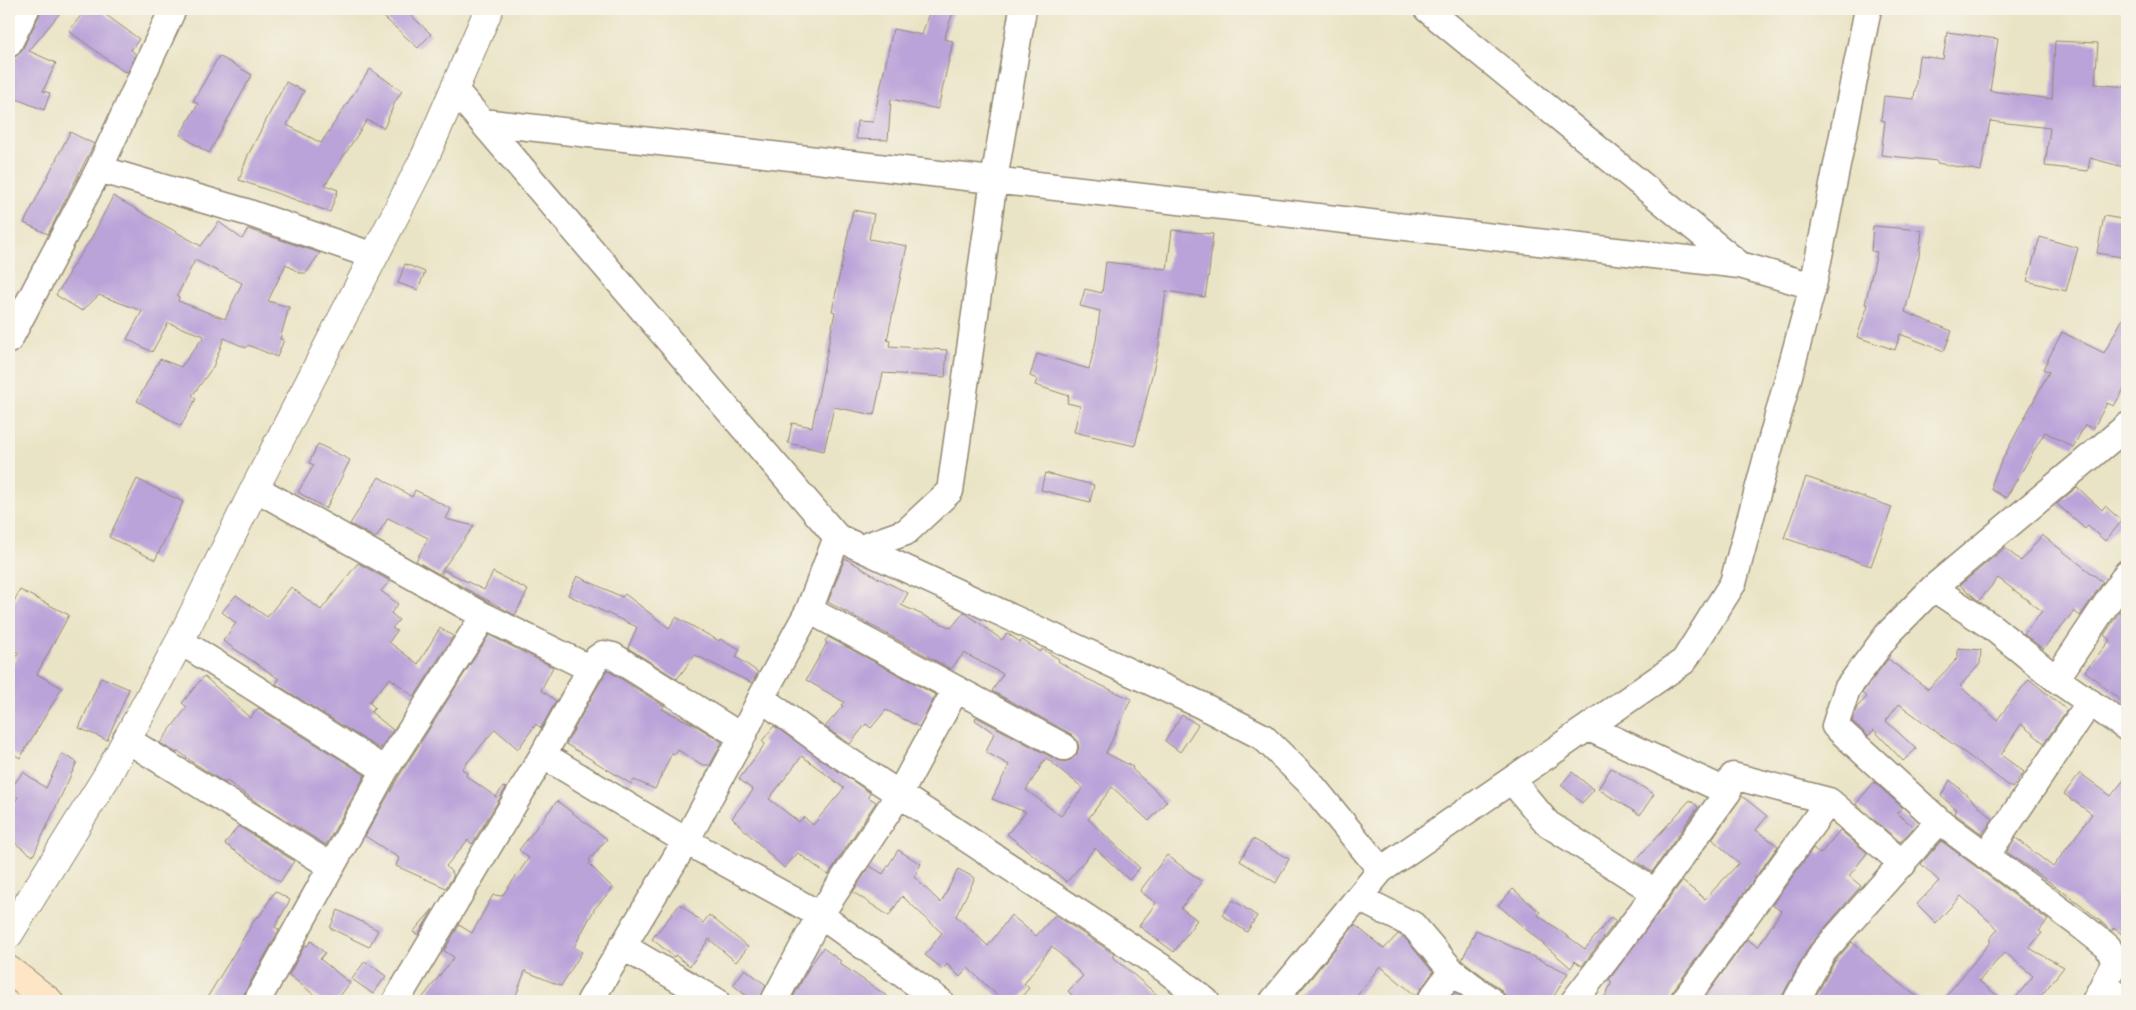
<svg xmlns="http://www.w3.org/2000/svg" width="2136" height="1010" font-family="'Indie Flower',sans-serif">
	<rect width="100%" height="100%" fill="#f7f3e8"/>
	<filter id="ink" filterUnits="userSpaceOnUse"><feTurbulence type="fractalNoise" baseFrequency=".02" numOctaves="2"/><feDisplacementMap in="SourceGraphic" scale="10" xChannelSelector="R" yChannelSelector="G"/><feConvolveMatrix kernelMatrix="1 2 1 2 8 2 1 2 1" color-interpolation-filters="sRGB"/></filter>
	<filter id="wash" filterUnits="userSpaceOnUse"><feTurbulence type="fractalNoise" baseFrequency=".0096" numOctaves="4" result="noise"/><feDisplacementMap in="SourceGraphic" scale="20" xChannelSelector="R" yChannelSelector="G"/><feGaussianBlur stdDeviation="1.12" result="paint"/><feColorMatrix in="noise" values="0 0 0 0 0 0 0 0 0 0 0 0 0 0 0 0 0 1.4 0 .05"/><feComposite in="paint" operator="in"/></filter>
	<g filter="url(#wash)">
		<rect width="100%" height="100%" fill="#eae4c6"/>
		<g id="blocks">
			<path fill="#baa3d9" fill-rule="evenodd" d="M41,9H63L29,51L56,63L43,91L50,93L44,110L9,96V58L17,56L22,50L39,16Z
				M86,9H98L139,39L131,50L136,54L128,72L123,71L69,31Z
				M375,9H404L431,34L418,48Z
				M930,9H954L944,39L953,41L938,109L891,99L888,140L856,139L857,121L873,122L893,29L922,35Z
				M1947,32L1998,39L1990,91L2052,99L2055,41L2098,43L2095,84L2127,87V168L2090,158L2088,171L2045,166L2050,128L1990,121L1981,171L1937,163V161L1881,155L1885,121L1881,120L1884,96L1914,99L1919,56L1943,59Z
				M219,56L252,75L209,153L180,135L198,104L193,101Z
				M370,69L402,91L395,102L384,128L367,120L325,185L338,190L330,212L239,180L248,155L286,82L304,91L287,125L321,143Z
				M70,132L94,144L48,234L24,223Z
				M113,196L201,246L219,222L242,239L248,229L320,253L306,273H299L286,264L268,301L289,307L280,339L284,340L277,357L248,345L246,348L224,338L213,367L192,396L196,399L181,426L137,401L160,359L181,367L204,336L168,323L152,352L127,339L142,311L99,295L82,311L56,295L69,274L68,273L91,239ZM195,260L242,283L225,319L178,301L179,297L177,296Z
				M853,210L874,214L869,239L907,246L887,340L890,341L889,346L947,350L945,377L883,373L874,415L834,407L824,451L788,443L792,423L812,427L835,312L832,311Z
				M2104,216L2127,220V258L2097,253Z
				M1873,226L1922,230L1919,256L1905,312L1952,331L1944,351L1900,334L1895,350L1857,337L1868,305L1865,304L1877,252L1871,251Z
				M1172,230L1213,234L1209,272L1205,297L1166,291L1159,346L1135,446L1074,432L1080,406L1067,403L1069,396L1035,385L1037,379L1030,376L1037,354L1089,369L1096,341L1100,311L1080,306L1085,289L1102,293L1106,262L1167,269Z
				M2040,237L2078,248L2066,291L2027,281Z
				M405,264L425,272L418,290L398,283Z
				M2127,311V384L2114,406L2107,403L2093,429L2085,425L2073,447L2045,432L2006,498L1992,490V483L2001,462L2049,372L2043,369L2062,332L2104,353Z
				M318,444L350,460L326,509L298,492L314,465L309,463Z
				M1045,473L1094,485L1090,502L1041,490Z
				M379,477L412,497L415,490L451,509L446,519L474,526L439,574L416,561L428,538L388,518L376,538L350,524Z
				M1806,477L1892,507L1871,566L1784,538Z
				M137,479L183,502L155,560L109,537Z
				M2077,487L2102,510L2105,506L2122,521L2105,541L2088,526L2085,529L2057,504Z
				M2042,535L2103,582L2080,616L2074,611L2043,649L2024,634L2042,611L1998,578L1979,601L1960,585L2005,548L2021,561Z
				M845,558L878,578L908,593L901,605L951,628L964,612L1002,640L1007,633L1020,642L1022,640L1041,652L1042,649L1059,659L1058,661L1085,678L1131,699L1106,753L1133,767L1132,769L1167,801L1149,821L1112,787L1088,819L1140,868L1129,880L1095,848L1067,882L1007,834L1026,812L992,799L1009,765L986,752L994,733L975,720L976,717L1057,760L1064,762L1071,760L1077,754L1079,747L1077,740L1071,734L992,691L1003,674L964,653L951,669L828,602ZM1046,758L1083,788L1061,816L1026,790Z
				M358,563L390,581L381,591L398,604L391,613L399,620L392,628L397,631L389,642L418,664L440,628L453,636L414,697L390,678L369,702L375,708L371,712L393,730L380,749L276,684L279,679L223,641L236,623L222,612L236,595L267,617L291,587L321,610Z
				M444,570L484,590L493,572L528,590L515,615L441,575Z
				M577,576L622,597L625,594L669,628L676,617L719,641L720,639L740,649L736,657L758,672L752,683L695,655L677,679L628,648L637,627L568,595Z
				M20,590L69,615L37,674L62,688L20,758L9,751V671L19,653L9,648V611Z
				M2127,601V706L2085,671L2110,640L2104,635Z
				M489,635L553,667L541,690L556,701L541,728L536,724L518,749L495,729L462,769L467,773L466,776L496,797L503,787L506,788L472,844L468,840L446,866L454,875L446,888L396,866L399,858L365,836L398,778Z
				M828,637L936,695L919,727L886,710L871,728L866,724L850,744L825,727L843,706L841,705L844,702L806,680L827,643L825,641Z
				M1958,648L1981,650L1980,664L1960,686L1997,720L2029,679L2067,710L2044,743L2021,724L2001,755L2024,772L2012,788L1899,704L1886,721L1916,749L1903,761L1874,730L1868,736L1852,721L1857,707L1867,697L1862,693L1888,659L1928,689L1958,658Z
				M607,670L664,706L662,709L693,724L722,742L710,765H703L678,750L676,754L672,753L655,789L634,780L631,784L566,744Z
				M204,676L250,718L258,708L365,775L326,845L255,801L227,781L225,783L191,761L178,751L177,753L160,743L187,707L182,703Z
				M101,677L129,689L107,740L79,728Z
				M1182,715L1198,725L1180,752L1165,741Z
				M774,726L870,793L868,797L876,802L828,875L798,853L784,868L732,818L753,790L739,779L765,744L762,741ZM802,756L844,788L813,825L804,817L799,822L769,799Z
				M62,754L77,762L33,856L9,839V811L18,797L9,791L23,772L46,788Z
				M1611,768L1654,794L1640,815L1598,789Z
				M1572,772L1594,790L1582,803L1561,785Z
				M2080,773L2111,796L2127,776V938L2114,928L2112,931L2080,904L2007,852L2016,838L2053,867L2092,814L2064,794Z
				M1950,780L1993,819L1982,834L1954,813L1957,810L1941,796Z
				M1874,782L1902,807L1897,813L1914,827L1900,842L1856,804Z
				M1742,796L1767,816L1756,830L1778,846L1672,992L1669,1001H1603L1612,982L1609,980L1682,881L1705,899L1739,863L1712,839Z
				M1690,800L1698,807L1652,872L1635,861Z
				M557,801L607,839L589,860L591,862L589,864L613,888L595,908L574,947L582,952L561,986L525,971L514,1001H420L454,957L444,951L459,925L472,933L493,895L502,896L529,858L519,850Z
				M238,826L294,861L280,882L225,844Z
				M1840,830L1867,853L1849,876L1861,886L1810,945L1783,994L1781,1001H1702L1747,939L1758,947L1781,911L1772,905L1813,848L1820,854Z
				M1253,839L1289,859L1276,883L1240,861Z
				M1941,841L2048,920L2039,931L2042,933L2029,948L2064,967L2037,1001H2013L2033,976L2005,952L1979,981L2004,1001H1942L1991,941L1989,940L1998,929L1961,896L1936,923L1917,904L1939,881L1921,864Z
				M898,850L921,864L914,877L941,903L958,869L975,878L956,916L988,946L1011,915L1036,936L1055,915L1114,954L1112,956L1164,1001H1078L1068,991L1083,976L1052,946L1024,984L1029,988L1018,1001H1003L968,968L960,977L947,964L943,969L925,955L942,933L902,896L889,916L853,892L870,866L883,874Z
				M1167,855L1202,882L1181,908L1197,920L1174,952L1139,926L1156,903L1140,891Z
				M1513,889L1540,912L1538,915L1585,949L1611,917L1616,921L1582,966L1575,961L1571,968L1498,905Z
				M275,891L290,900L275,927L279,930L244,994L242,1001H205L257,916L259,917Z
				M1233,900L1257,916L1247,932L1222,915Z
				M680,904L703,923L709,915L748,947L736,962L709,939L690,966L675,955L674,957L652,939Z
				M433,909L418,935L413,932Z
				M338,910L378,930L369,947L330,928Z
				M1355,925L1384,949L1398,934L1404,937L1433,972L1416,996L1380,966L1353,1001H1292Z
				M1476,930L1568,973L1551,1001H1506L1505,995L1500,989L1462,960Z
				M311,941L325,953L320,959L350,983L336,1001H322L289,975L305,945L307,946Z
				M1852,942L1891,976L1922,1001H1813L1835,961Z
				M823,948L841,961L839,963L894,1001H791L810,966Z
				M365,961L386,976L373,994L352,979Z
				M745,969L766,985L759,1001H753L733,985Z
				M1455,992L1467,1001H1448Z"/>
		</g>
	</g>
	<g filter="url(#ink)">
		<use href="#blocks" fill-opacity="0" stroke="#928772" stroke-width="1"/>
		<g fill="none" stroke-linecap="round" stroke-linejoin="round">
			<defs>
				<path id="minor" d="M1427,9L1740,265
					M9,43L26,9
					M454,89L837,537L1201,705L1263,737L1310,783L1381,870L1273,1001
					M483,122L1740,265L1813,286
					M99,169L246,212L374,256
					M9,340L99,169L173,9
					M255,488L484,616L591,669
					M861,548L906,532L950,491L994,180L1023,9
					M1933,588L1992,627L2056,679L2127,728
					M809,610L1064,747
					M180,641L385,770
					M2056,679L2127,573
					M761,698L829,748L1166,970L1206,1001
					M1589,728L1728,792
					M126,739L331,866
					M543,755L686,841L820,915L940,1001
					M1512,781L1548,824L1655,892
					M1986,856L2090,702
					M1381,870L1684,661L1733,583L1813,286L1868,9
					M1359,898L1413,925L1452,971L1491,1001
					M622,946L716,1001
					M2104,985L2126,1001
					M257,1001L385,770L484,616
					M396,1001L543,755L596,659L603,654L613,656L742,737
					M590,1001L686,841L742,737L761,698L809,610L837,537
					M774,1001L820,915L900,793L956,689
					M1430,1001L1452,971
					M1574,1001L1621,940L1728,792L1733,776L1829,801L1903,864
					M1684,1001L1829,801
					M1796,1001L1823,952L1939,821
					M2095,1001L2115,962L2108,947L2079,924L1939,821L1835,726L1847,689L1888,634L1933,588L2127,426"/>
				<path id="tertiary" d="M9,934L107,776L180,641L255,488L425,157L489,9"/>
				<path id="secondary" d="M9,970L49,1001"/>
			</defs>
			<use href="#minor" stroke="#928772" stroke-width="29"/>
			<use href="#tertiary" stroke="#928772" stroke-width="30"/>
			<use href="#secondary" stroke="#928772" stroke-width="30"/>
			<use href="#minor" stroke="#fff" stroke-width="26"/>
			<use href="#tertiary" stroke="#fff" stroke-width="28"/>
			<use href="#secondary" stroke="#fde5c5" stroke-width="28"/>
		</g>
	</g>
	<rect width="2136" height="1010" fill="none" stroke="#f7f3e8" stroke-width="30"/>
</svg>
